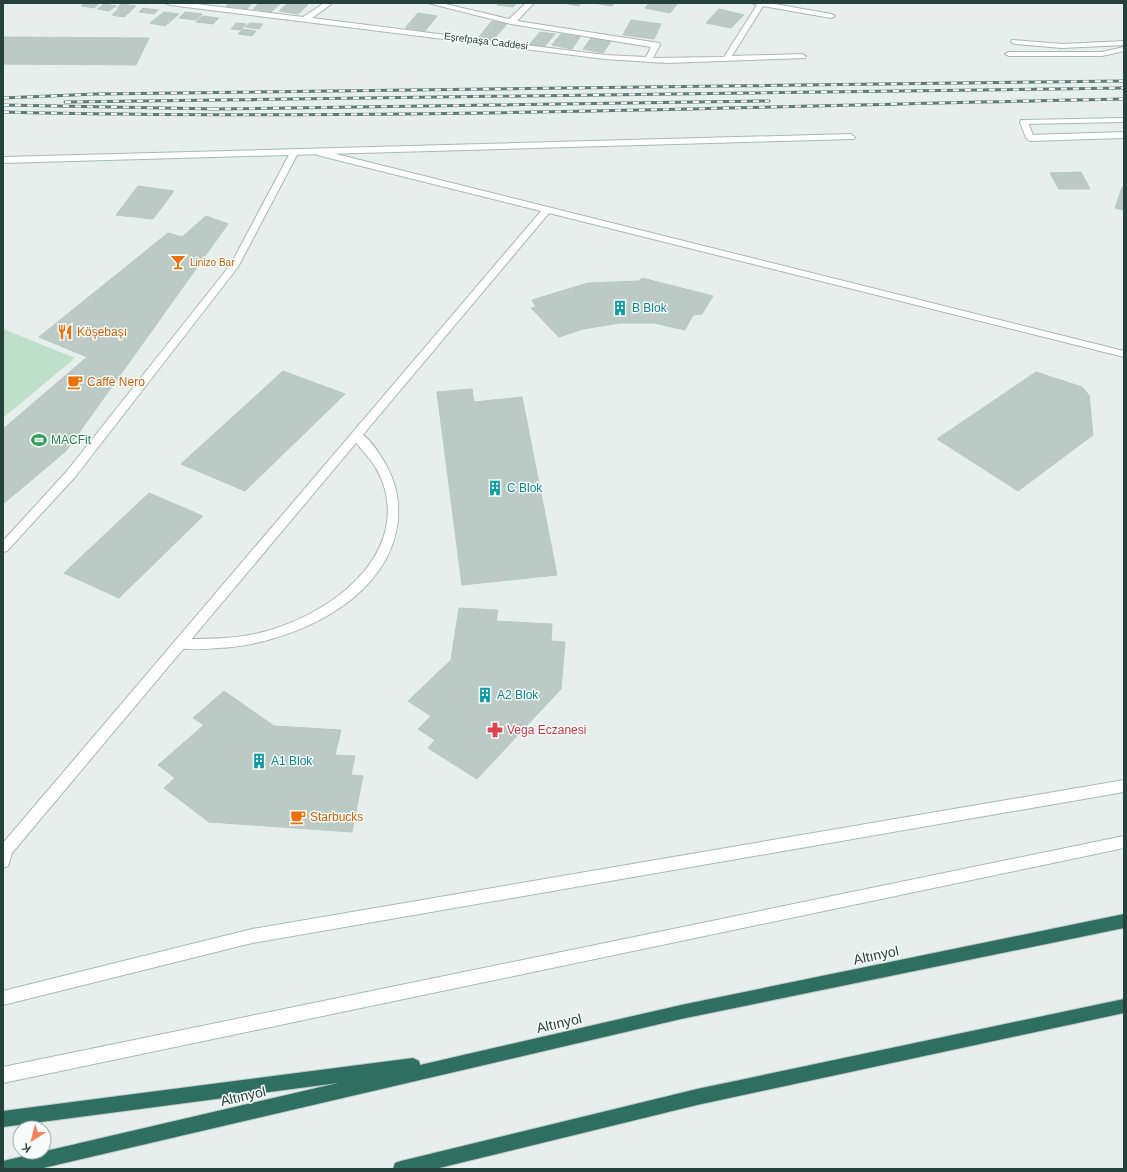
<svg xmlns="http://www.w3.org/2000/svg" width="1127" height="1172" font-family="Helvetica,sans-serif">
	<rect width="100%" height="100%" fill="#e6efeb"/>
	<path fill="#bfe0c8" d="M3,329L75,358L3,418Z"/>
	<path fill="#bbcac4" stroke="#b8c9c2" d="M85,3H100L94,8L81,6Z
		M229,3H252L247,9L226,6Z
		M259,3H281L271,12L253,9Z
		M288,3H296L308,5L298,14L279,11Z
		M498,3H517L513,7L497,5Z
		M563,3H581L579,6Z
		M593,3H615L612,6Z
		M649,3H678L670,13L645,8Z
		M104,4L116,6L109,11L97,9Z
		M121,4L136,6L132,10L117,8Z
		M143,8L158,10L154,14L139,12Z
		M118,9L131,11L124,17L112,15Z
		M719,9L744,15L731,28L706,23Z
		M164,12L179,14L165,26L150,23Z
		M185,12L202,14L196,20L179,18Z
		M418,13L437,16L425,31L405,28Z
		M202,16L219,18L213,24L196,22Z
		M631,20L661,24L654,39L623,35Z
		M492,21L507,24L493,40L478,38Z
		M236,23L246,24L241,30L231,29Z
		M250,23L263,24L259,29L245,27Z
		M243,29L256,31L252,36L238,34Z
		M540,32L555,34L544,47L529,45Z
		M561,34L580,37L572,49L552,45Z
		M3,37L149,38L136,65L3,64Z
		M592,37L612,40L603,53L583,49Z
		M1081,172L1090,189H1059L1050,173Z
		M138,186L174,191L153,219L116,215Z
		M1122,187H1124V210L1115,208Z
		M206,216L228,224L66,451L3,504V429L87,357L39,337L168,233L182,237Z
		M642,278L713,296L702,314L693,315L685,330L654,323H620L583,329L559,337L531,308L536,307L532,300L588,283L639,281Z
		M283,371L345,394L245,491L181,464Z
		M1036,372L1082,387L1089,395L1093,435L1018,491L937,439Z
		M472,389L474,402L522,397L557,575L462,585L437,392Z
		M149,493L203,516L119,598L64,573Z
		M459,608L498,610L496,621L552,624L551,641L565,642L561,689L477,779L428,748L435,740L418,729L431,716L408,701L451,660Z
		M224,691L274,726L341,730L335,755L355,756L351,775L363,776L352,832L209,822L164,788L175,778L158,765L204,725L193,718Z"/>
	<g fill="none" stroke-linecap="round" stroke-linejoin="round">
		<defs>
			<path id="lane" d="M1021,120H1024L1028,122L1034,138L1033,140L1030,141L1026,138L1020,122Z
				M294,150L298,153L238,267L75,477L7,551L3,552V541L67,471L231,264L290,153Z
				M356,431C368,435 380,454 386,465C398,486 401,508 396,532C380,605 286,645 218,648C205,649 188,651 176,647L174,644L176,641L180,639C207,639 233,639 259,633C324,618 409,560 383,483C375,460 362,453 351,435Z"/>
			<path id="street" d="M166,3H188L303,17L324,3H333L312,18L605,55L646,57L651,47L511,24L428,3H441L509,19L526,3H534L517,21L659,43L660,45L653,58L724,57L757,5L752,3H769L831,14L835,16L831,18L763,6L732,56L802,54L806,56L805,58L667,63L605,59L170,5Z
				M1012,40L1062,44L1124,41V45L1062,48L1015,44L1011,42Z
				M1124,47V51L1102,56H1009L1005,54L1009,52H1102Z
				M320,150L1124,351V357L549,213L12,853L8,866L3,868V843L541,211L317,155V151Z"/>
			<path id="secondary" d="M1124,118V122L1024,124L1020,122L1024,120Z
				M1124,132V138L1030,141L1026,138L1030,135Z
				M851,134L855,137L854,139L3,163V157Z
				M1124,780V792L252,943L3,1005V991L252,929Z
				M1124,836V848L3,1083V1067Z"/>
			<path id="highway" d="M1124,914V928L681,1019L39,1169H3V1161L338,1083L3,1127V1111L413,1058L419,1061L420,1065L681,1005Z
				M1124,999V1013L697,1105L435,1169H393L395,1163L401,1161L697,1089Z"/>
		</defs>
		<use href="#lane" stroke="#a8b8b2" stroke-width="2"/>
		<use href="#street" stroke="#a8b8b2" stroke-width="2"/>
		<use href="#secondary" stroke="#a4bbb3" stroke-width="2"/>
		<use href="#highway" stroke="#c2cac8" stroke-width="2"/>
		<use href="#lane" fill="#fff" fill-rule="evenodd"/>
		<use href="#street" fill="#fff" fill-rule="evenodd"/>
		<use href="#secondary" fill="#fff" fill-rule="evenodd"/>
		<use href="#highway" fill="#2f6f62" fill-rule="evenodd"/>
		<defs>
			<path id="rail" d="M3,98L96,94L1124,81
				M65,102L1124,88
				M3,105L218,109
				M213,109L769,101
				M3,112C377,121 751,106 1124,99"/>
		</defs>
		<use href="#rail" stroke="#5f7d75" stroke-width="3"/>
		<use href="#rail" stroke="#f7fbf9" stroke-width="2" stroke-dasharray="6" stroke-linecap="butt"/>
	</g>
	<defs>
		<symbol id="bar-bare" viewBox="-9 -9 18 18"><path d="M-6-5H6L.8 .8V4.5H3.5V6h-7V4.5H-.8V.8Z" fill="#e8710a" stroke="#f7fbf9" stroke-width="2.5" paint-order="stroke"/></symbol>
		<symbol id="building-bare" viewBox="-9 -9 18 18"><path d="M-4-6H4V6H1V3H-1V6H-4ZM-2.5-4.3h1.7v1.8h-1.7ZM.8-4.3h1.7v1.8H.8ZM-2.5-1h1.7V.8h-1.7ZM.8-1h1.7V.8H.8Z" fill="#0f9aa8" stroke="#f7fbf9" stroke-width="2.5" paint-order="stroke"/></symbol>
		<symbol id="restaurant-bare" viewBox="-9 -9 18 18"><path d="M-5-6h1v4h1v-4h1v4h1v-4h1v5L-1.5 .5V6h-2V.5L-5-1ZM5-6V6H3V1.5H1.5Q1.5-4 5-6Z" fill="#e8710a" stroke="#f7fbf9" stroke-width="2.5" paint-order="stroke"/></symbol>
		<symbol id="cafe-bare" viewBox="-9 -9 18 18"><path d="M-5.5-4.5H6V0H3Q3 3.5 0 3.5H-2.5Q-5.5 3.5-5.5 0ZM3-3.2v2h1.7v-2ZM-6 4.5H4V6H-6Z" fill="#e8710a" stroke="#f7fbf9" stroke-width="2.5" paint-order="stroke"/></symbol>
		<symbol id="stadium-bare" viewBox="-9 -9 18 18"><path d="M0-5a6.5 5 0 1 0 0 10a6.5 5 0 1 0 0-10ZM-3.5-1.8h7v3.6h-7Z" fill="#2e9e5b" stroke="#f7fbf9" stroke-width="2.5" paint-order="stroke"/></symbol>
		<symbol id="pharmacy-bare" viewBox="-9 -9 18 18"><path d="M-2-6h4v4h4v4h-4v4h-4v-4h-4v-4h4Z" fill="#e0444e" stroke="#f7fbf9" stroke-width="2.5" paint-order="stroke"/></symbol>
	</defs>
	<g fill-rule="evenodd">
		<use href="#bar-bare" x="167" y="251" width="22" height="22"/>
		<use href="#building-bare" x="609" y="297" width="22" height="22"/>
		<use href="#restaurant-bare" x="54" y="321" width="22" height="22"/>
		<use href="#cafe-bare" x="64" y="371" width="22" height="22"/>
		<use href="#stadium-bare" x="28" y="429" width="22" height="22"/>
		<use href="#building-bare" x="484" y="477" width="22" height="22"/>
		<use href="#building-bare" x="474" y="684" width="22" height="22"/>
		<use href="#pharmacy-bare" x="484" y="719" width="22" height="22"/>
		<use href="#building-bare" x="248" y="750" width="22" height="22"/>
		<use href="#cafe-bare" x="287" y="806" width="22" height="22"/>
	</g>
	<g text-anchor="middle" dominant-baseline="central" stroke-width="3" stroke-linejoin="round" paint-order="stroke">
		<g font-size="10" fill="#24423a" stroke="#f7fbf9">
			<text transform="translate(486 41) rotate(7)">Eşrefpaşa Caddesi</text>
		</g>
		<g font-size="10" fill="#c56008" stroke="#f7fbf9" text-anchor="start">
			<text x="190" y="262">Linizo Bar</text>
		</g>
		<g font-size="12" fill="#0d838f" stroke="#f7fbf9" text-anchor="start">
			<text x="632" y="308">B Blok</text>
			<text x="507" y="488">C Blok</text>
			<text x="497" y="695">A2 Blok</text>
			<text x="271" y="761">A1 Blok</text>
		</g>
		<g font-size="12" fill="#c56008" stroke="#f7fbf9" text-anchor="start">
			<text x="77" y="332">Köşebaşı</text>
			<text x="87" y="382">Caffè Nero</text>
			<text x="310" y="817">Starbucks</text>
		</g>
		<g font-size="12" fill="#27864d" stroke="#f7fbf9" text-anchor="start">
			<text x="51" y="440">MACFit</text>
		</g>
		<g font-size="12" fill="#be3a42" stroke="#f7fbf9" text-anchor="start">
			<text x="507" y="730">Vega Eczanesi</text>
		</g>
		<g font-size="14" fill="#24423a" stroke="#f7fbf9">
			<text transform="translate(876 955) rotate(-12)">Altınyol</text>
			<text transform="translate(559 1023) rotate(-13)">Altınyol</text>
			<text transform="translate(243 1096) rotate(-13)">Altınyol</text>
		</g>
	</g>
	<rect width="1127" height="1172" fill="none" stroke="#24423a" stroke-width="8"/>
	<g transform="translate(32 1140) rotate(216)"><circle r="19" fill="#f7fbf9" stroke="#a3b1ad"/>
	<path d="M0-3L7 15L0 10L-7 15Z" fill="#f4845f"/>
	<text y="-6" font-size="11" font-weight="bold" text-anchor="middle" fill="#24423a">K</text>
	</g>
</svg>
